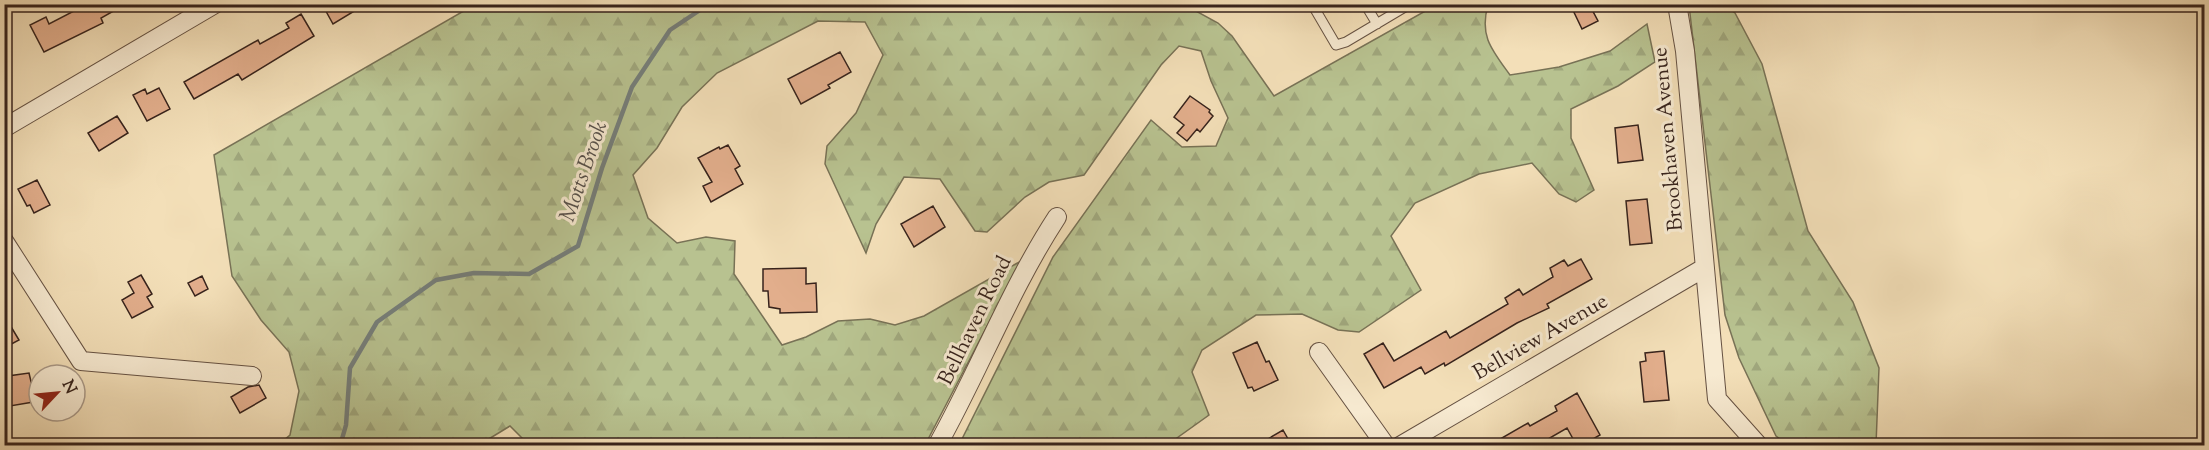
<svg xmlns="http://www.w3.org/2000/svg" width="2209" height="450" font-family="'Sorts Mill Goudy',serif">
	<defs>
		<pattern id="forest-firs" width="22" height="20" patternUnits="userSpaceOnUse" patternTransform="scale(1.5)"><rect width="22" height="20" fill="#b8c290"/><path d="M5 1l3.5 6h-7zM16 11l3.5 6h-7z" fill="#9fa67c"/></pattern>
	</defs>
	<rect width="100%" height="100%" fill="#f3dfb8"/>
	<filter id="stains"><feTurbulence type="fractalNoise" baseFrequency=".00333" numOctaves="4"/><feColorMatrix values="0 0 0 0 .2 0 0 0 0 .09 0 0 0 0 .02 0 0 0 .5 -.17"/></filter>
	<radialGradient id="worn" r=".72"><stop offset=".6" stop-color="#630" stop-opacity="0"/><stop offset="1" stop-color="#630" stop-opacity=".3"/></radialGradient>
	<path fill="url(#forest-firs)" stroke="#787256" stroke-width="1.5" d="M474,5H1185L1218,23L1232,36L1274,96L1436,5H1488C1479,36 1492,50 1510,75L1559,67L1610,51L1647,24L1655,62L1618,86L1571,109V138L1594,190L1576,202L1559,194L1532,163L1479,174L1415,203L1391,236L1421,290L1359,332L1338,330L1302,314L1256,315L1202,350L1192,372L1209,415L1167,445H959L1053,257L1151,120L1182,147L1216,146L1228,118L1211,81L1201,51L1179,46L1161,65L1084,175L1049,182L1025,197L987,232L975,231L940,179L904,177L876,224L866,253L825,164L827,146L856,113L883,55L865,22L818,21L717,73L682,107L657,148L633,175L648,218L677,243L706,237L735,241L734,274L782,345L806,337L838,321L870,319L895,325L924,316L1021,261L925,445L530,446L510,426L479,445H278L290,435L299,391L289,352L261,320L232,276L214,155Z
		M1689,5H1723L1735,13L1762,64L1808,231L1853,302L1879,368L1876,445H1788L1776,436L1739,358L1725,315Z"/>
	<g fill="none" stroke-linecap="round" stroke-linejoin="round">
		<path stroke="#757e7a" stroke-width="4.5" d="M340,446L346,425L350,368L377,322L436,280L474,273L529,274L578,246L602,168L632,87L670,30L709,4"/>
	</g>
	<path fill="#e2ae8c" stroke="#37231c" stroke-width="1.5" d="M75,4H126L101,18L103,23L44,52L30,25L46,17L49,24L78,9Z
		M322,4H366L333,24Z
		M1570,4H1589L1598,21L1582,29Z
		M301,14L314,36L242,80L238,74L194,99L184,82L258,40L260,44L289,28L286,23Z
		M840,52L851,72L828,85L830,88L801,104L788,79Z
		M159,88L170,109L147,121L133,95L145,89L147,94Z
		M1190,96L1210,110L1209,112L1213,116L1200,132L1197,129L1187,141L1177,133L1184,125L1174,117Z
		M117,116L128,133L99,151L88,133Z
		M1638,125L1643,160L1618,163L1615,128Z
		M728,145L740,166L735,169L743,184L711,202L703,186L712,182L698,158L719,147L720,149Z
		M37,180L50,205L34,213L30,205L27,206L18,189Z
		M1647,199L1652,243L1630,245L1626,201Z
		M933,206L945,227L914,247L901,224Z
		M1581,259L1592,279L1547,304L1549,308L1517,323L1445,366L1444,363L1425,374L1421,367L1384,388L1364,354L1383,343L1394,361L1446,331L1450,338L1508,304L1505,298L1519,289L1523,295L1553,277L1550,268L1564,260L1568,266Z
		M806,268V284L816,283L817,312L780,313V309L769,307L768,291H763V269Z
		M141,275L152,294L147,297L153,307L132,318L122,300L134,293L128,282Z
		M202,276L208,289L195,296L188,283Z
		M4,315L19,340L4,348Z
		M1257,342L1266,362L1269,361L1278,380L1254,391L1252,387L1248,388L1233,353Z
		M1664,351L1669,400L1644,402L1640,362L1646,361L1645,353Z
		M29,373L32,386L39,385V401L10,406L7,391L11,390L8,376Z
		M259,385L266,398L240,413L231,397L248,387Z
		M1577,393L1600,435L1581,446H1577L1567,428L1536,446H1488L1528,423L1530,426L1557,411L1555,406Z
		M1283,430L1292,446H1256Z"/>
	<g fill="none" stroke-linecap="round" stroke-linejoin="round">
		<defs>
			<path id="service" d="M1312,4L1336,45L1346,42L1410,4
				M1365,4L1377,24"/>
			<path id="minor" d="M1677,4L1685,51L1717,399L1759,446
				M4,128L215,4
				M4,241L81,361L252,376
				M1319,352L1386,446
				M937,446C979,371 1010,289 1057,217
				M1400,446L1704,268"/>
		</defs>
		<use href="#service" stroke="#665243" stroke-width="11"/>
		<use href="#minor" stroke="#665243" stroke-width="20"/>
		<use href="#service" stroke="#f7ead1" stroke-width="9"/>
		<use href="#minor" stroke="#f7ead1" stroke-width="18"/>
	</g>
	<g text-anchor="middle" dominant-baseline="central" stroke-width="6" stroke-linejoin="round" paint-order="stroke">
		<g font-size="21" fill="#37231c" stroke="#f7ead1">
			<text transform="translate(1669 139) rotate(-95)">Brookhaven Avenue</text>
			<text transform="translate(976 321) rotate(-64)">Bellhaven Road</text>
			<text transform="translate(1541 338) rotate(-30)">Bellview Avenue</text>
		</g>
		<g font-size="22" font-style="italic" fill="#56504b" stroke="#f7ead1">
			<text transform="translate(585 172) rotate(-71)">Motts Brook</text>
		</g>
	</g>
	<rect width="2209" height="450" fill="none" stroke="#f3dfb8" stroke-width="24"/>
	<rect x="6" y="6" width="2197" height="438" fill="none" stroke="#37231c" stroke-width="3"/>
	<rect x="12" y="12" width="2185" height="426" fill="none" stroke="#37231c" stroke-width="1.5"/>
	<g transform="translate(57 393) rotate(64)"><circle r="28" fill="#f7ead1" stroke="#aa9a89" stroke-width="1.5"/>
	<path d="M0-4.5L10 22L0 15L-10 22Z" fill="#8f2418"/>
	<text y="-9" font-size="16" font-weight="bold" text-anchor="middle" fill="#37231c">N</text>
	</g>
	<rect width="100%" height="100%" filter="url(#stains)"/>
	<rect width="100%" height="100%" fill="url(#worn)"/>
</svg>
